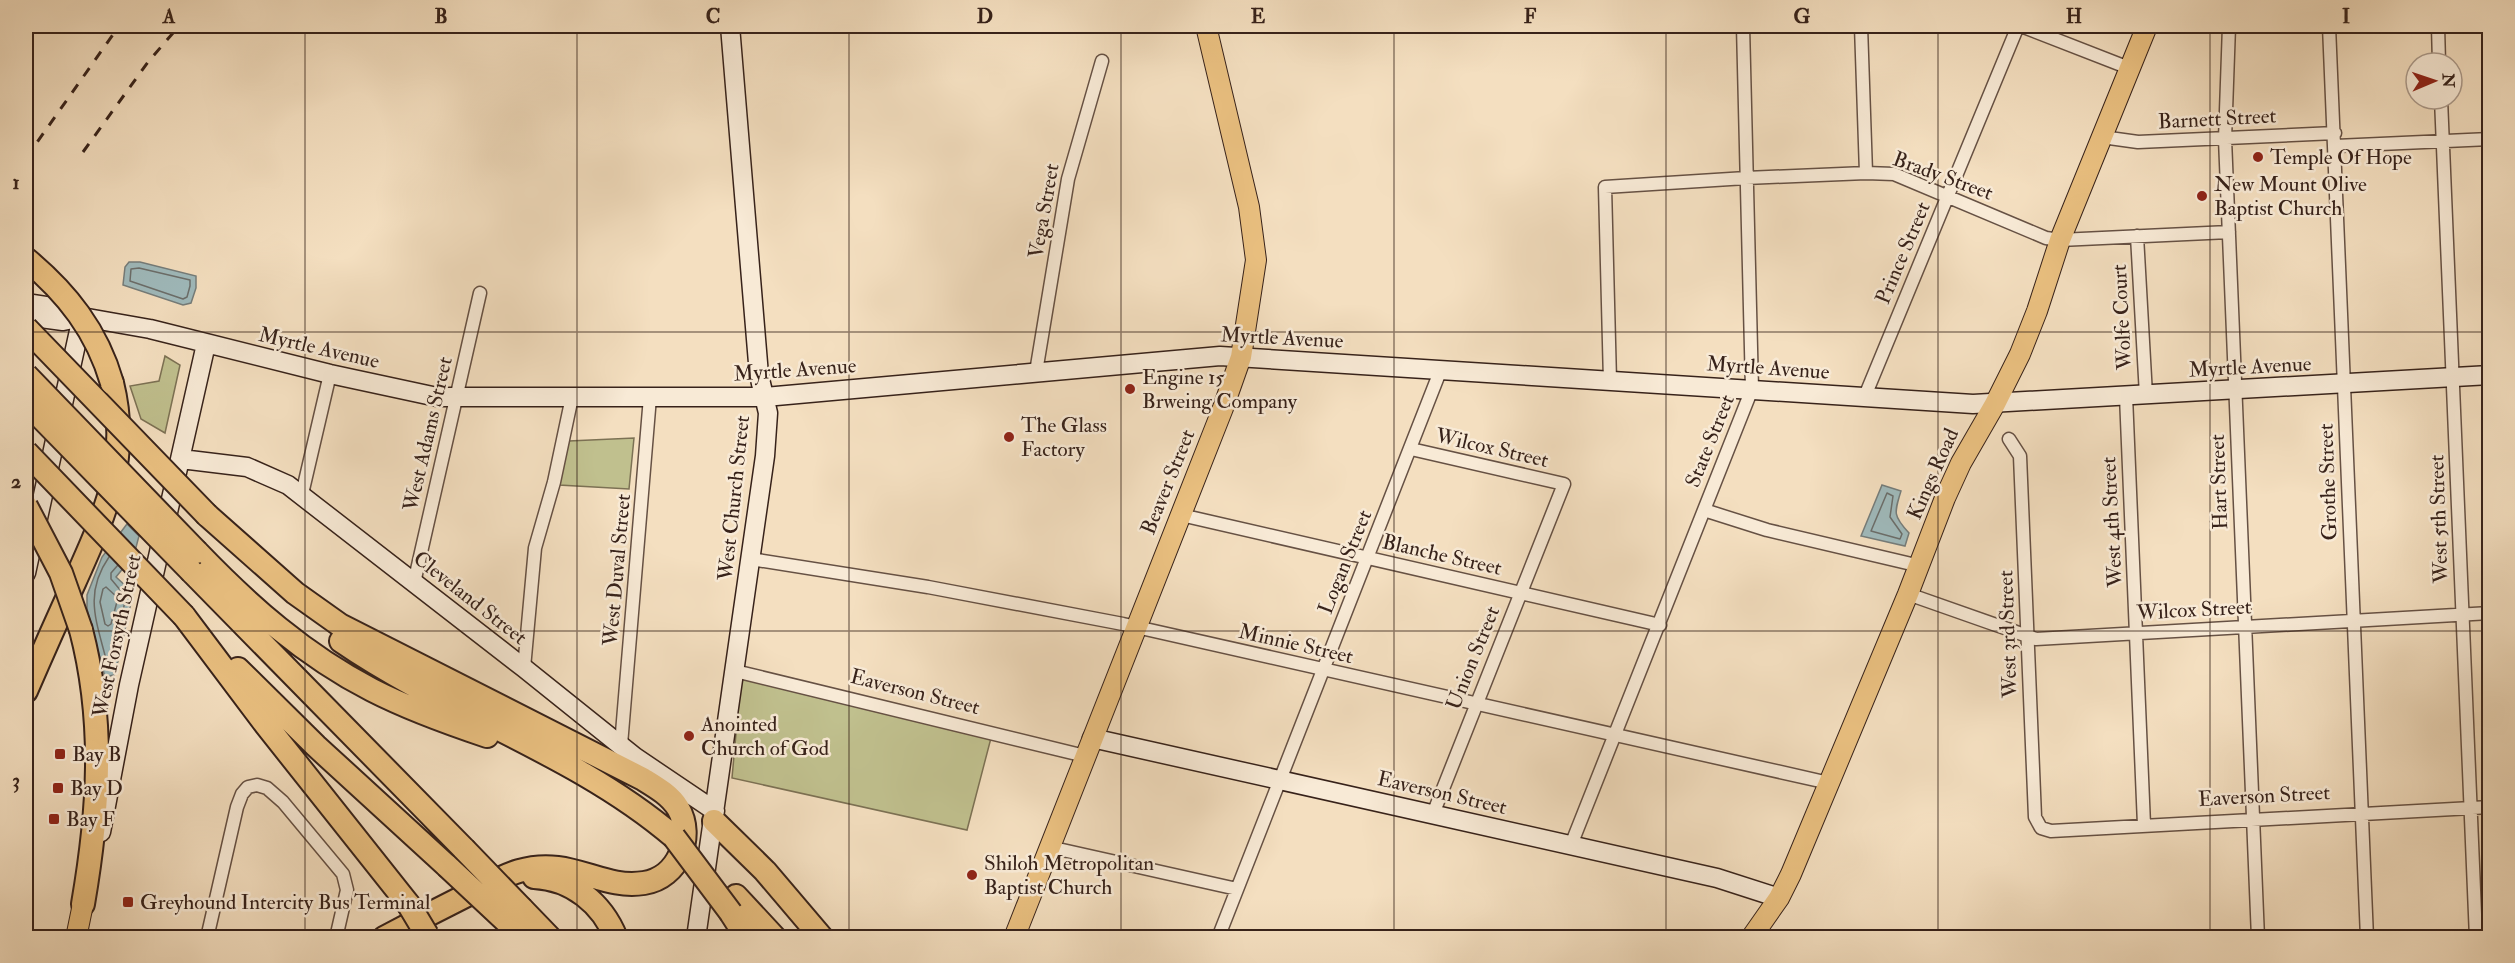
<svg xmlns="http://www.w3.org/2000/svg" width="2515" height="963" font-family="'IM FELL Double Pica',serif">
	<rect width="100%" height="100%" fill="#f4dfc0"/>
	<filter id="stains"><feTurbulence type="fractalNoise" baseFrequency=".00333" numOctaves="4"/><feColorMatrix values="0 0 0 0 .2 0 0 0 0 .09 0 0 0 0 .02 0 0 0 .5 -.17"/></filter>
	<radialGradient id="worn" r=".72"><stop offset=".6" stop-color="#630" stop-opacity="0"/><stop offset="1" stop-color="#630" stop-opacity=".3"/></radialGradient>
	<path fill="#c0c08e" stroke="#7c7154" stroke-width="1.5" d="M165,356L180,365L165,433L141,419L130,386L159,381Z
		M634,438L629,489L559,485L569,441Z
		M741,678L991,738L967,830L732,778Z"/>
	<path fill="#9fbabc" stroke="#757d7b" stroke-width="1.5" d="M129,262H140L196,276V288L191,303L183,305L123,285L125,267Z
		M1882,485L1901,491C1894,513 1893,516 1909,533L1905,546L1861,536Z
		M127,524L139,536L134,555L116,577L130,590L132,598L116,670L114,675L105,677L87,609V595L102,557Z"/>
	<g fill="none" stroke-linecap="round" stroke-linejoin="round">
		<path stroke="#6b6e6b" stroke-width="1.5" d="M139,268L190,280V286L187,297L183,299L130,281L131,269Z
			M1887,493L1893,496L1890,517L1902,534L1900,539L1871,531Z
			M109,557C84,593 96,620 106,659L108,661L112,659L126,597L111,579V573L118,565
			M106,587L118,598L111,624L108,626L105,624L100,602L103,589Z"/>
		<defs>
			<path id="street" d="M1861,26L1866,173
				M2021,26L2129,68
				M2229,26L2225,139L2258,938
				M2329,26L2367,938
				M2438,26L2439,63
				M2441,99L2476,938
				M2102,137L2138,142L2335,133
				M2336,146L2490,139
				M2137,236L2146,395
				M1036,372L1068,179L1102,61
				M1610,381L1605,187L1746,178L1866,173L1894,174L2046,238L2060,240L2229,232
				M1865,396L2018,26
				M2126,396L2144,825
				M2009,439L2020,456L2035,817L2041,828L2051,831L2490,807
				M1411,449L1564,484L1433,814
				M302,494L330,374
				M1704,510L1767,530L1920,566
				M1181,515L1660,625
				M751,559L928,587L1123,624L1829,783
				M414,583L480,293
				M1908,594L2036,639L2490,613
				M524,668L535,548L554,482L572,397
				M735,671L1085,756
				M621,745L650,397
				M1571,845L1752,389L1743,26
				M1049,847L1237,889
				M207,938L237,807L242,794L248,787L257,785L267,788L283,802L343,874L347,890L336,938
				M1218,938L1441,369"/>
			<path id="secondary" d="M26,303L65,309L82,317L150,329L330,374L437,397H765L1220,356L1973,404L2490,375
				M26,316L63,321L82,317
				M181,459L247,467L288,485L524,668L635,757L715,811
				M26,573L82,317
				M1092,738L1717,878L1779,898
				M101,832L129,685L206,344
				M696,938L765,456L768,413L759,375L730,26"/>
			<path id="primary" d="M76,938L83,904
				M1014,938L1223,408L1241,357L1256,260L1249,207L1206,26
				M1751,938L1779,898L1791,874L1908,594L1945,498L1961,463L1995,404L2020,354L2037,311L2060,240L2147,26"/>
			<path id="highway" d="M207,515L295,593L340,625L643,779C656,787 670,795 678,808C695,837 678,878 644,883C600,890 571,856 519,871C502,876 485,886 469,894C441,908 412,923 384,938
				M197,552C249,606 304,655 372,690C409,709 448,723 487,736
				M192,572L464,849
				M184,616L266,725L409,905
				M81,630C105,722 99,811 83,904
				M341,641C447,714 576,753 674,837
				M238,669L316,746L447,866
				M26,691C42,654 58,618 75,581C105,514 131,459 112,383
				M714,821L765,871L822,938
				M534,877C572,879 602,903 616,938
				M736,896L775,938
				M522,909L550,938
				M731,913L747,938
				M508,923L524,938"/>
		</defs>
		<use href="#street" stroke="#665144" stroke-width="15"/>
		<use href="#secondary" stroke="#37221a" stroke-width="21"/>
		<use href="#primary" stroke="#37221a" stroke-width="22"/>
		<use href="#highway" stroke="#37221a" stroke-width="26"/>
		<use href="#street" stroke="#f8ead6" stroke-width="12"/>
		<use href="#secondary" stroke="#f8ead6" stroke-width="18"/>
		<use href="#primary" stroke="#eac080" stroke-width="20"/>
		<use href="#highway" stroke="#eac080" stroke-width="22"/>
		<path stroke="#37221a" stroke-width="3" stroke-dasharray="10 10" stroke-linecap="butt" d="M83,152L148,62L179,26
			M26,158L119,26"/>
		<defs>
			<path id="highway-bridge" d="M26,259C67,293 97,331 112,383
				M26,328L207,515
				M26,375L197,552
				M26,402L192,572
				M26,452L184,616
				M26,506L61,573L81,630
				M674,837L731,913
				M464,849L522,909
				M447,866L508,923
				M409,905L427,935"/>
		</defs>
		<use href="#highway-bridge" stroke="#37221a" stroke-width="26" stroke-linecap="butt"/>
		<use href="#highway-bridge" stroke="#eac080" stroke-width="22"/>
	</g>
	<path fill="none" stroke="#37221a" stroke-width="1.5" stroke-opacity="0.55" d="M305,26V938M577,26V938M849,26V938M1121,26V938M1394,26V938M1666,26V938M1938,26V938M2210,26V938M26,332H2490M26,631H2490"/>
	<g fill="#8f2418" stroke="#f8ead6" stroke-width="2">
		<circle cx="2258" cy="157" r="6"/>
		<circle cx="2202" cy="196" r="6"/>
		<circle cx="1130" cy="389" r="6"/>
		<circle cx="1009" cy="437" r="6"/>
		<circle cx="689" cy="736" r="6"/>
		<rect x="54" y="748" width="12" height="12" rx="3"/>
		<rect x="52" y="782" width="12" height="12" rx="3"/>
		<rect x="48" y="813" width="12" height="12" rx="3"/>
		<circle cx="972" cy="875" r="6"/>
		<rect x="122" y="896" width="12" height="12" rx="3"/>
	</g>
	<g text-anchor="middle" dominant-baseline="central" stroke-width="5" stroke-linejoin="round" paint-order="stroke">
		<g font-size="21" fill="#37221a" stroke="#f8ead6">
			<text transform="translate(2217 119) rotate(-3)">Barnett Street</text>
			<text transform="translate(1943 176) rotate(20)">Brady Street</text>
			<text transform="translate(1044 211) rotate(-80)">Vega Street</text>
			<text transform="translate(1903 253) rotate(-67)">Prince Street</text>
			<text transform="translate(2122 317) rotate(-93)">Wolfe Court</text>
			<text transform="translate(1282 338) rotate(3)">Myrtle Avenue</text>
			<text transform="translate(319 348) rotate(13)">Myrtle Avenue</text>
			<text transform="translate(2250 367) rotate(-3)">Myrtle Avenue</text>
			<text transform="translate(1768 368) rotate(4)">Myrtle Avenue</text>
			<text transform="translate(795 370) rotate(-4)">Myrtle Avenue</text>
			<text transform="translate(428 434) rotate(-77)">West Adams Street</text>
			<text transform="translate(1710 441) rotate(-68)">State Street</text>
			<text transform="translate(1492 448) rotate(13)">Wilcox Street</text>
			<text transform="translate(1933 474) rotate(-66)">Kings Road</text>
			<text transform="translate(1168 482) rotate(-68)">Beaver Street</text>
			<text transform="translate(2219 482) rotate(-92)">Hart Street</text>
			<text transform="translate(2328 482) rotate(-92)">Grothe Street</text>
			<text transform="translate(734 498) rotate(-84)">West Church Street</text>
			<text transform="translate(2439 519) rotate(-92)">West 5th Street</text>
			<text transform="translate(2112 522) rotate(-93)">West 4th Street</text>
			<text transform="translate(1442 555) rotate(13)">Blanche Street</text>
			<text transform="translate(1345 562) rotate(-68)">Logan Street</text>
			<text transform="translate(617 570) rotate(-85)">West Duval Street</text>
			<text transform="translate(470 598) rotate(38)">Cleveland Street</text>
			<text transform="translate(2194 610) rotate(-3)">Wilcox Street</text>
			<text transform="translate(2008 634) rotate(-92)">West 3rd Street</text>
			<text transform="translate(117 636) rotate(-78)">West Forsyth Street</text>
			<text transform="translate(1296 644) rotate(13)">Minnie Street</text>
			<text transform="translate(1473 658) rotate(-68)">Union Street</text>
			<text transform="translate(915 692) rotate(14)">Eaverson Street</text>
			<text transform="translate(1442 793) rotate(13)">Eaverson Street</text>
			<text transform="translate(2264 796) rotate(-3)">Eaverson Street</text>
		</g>
		<g font-size="21" fill="#37221a" stroke="#f8ead6" text-anchor="start">
			<text x="2270" y="157">Temple Of Hope</text>
			<text x="2214" y="184">New Mount Olive<tspan x="2214" dy="24">Baptist Church</tspan></text>
			<text x="1142" y="377">Engine 15<tspan x="1142" dy="24">Brweing Company</tspan></text>
			<text x="1021" y="425">The Glass<tspan x="1021" dy="24">Factory</tspan></text>
			<text x="701" y="724">Anointed<tspan x="701" dy="24">Church of God</tspan></text>
			<text x="72" y="754">Bay B</text>
			<text x="70" y="788">Bay D</text>
			<text x="66" y="819">Bay F</text>
			<text x="984" y="863">Shiloh Metropolitan<tspan x="984" dy="24">Baptist Church</tspan></text>
			<text x="140" y="902">Greyhound Intercity Bus Terminal</text>
		</g>
	</g>
	<rect width="2515" height="963" fill="none" stroke="#f4dfc0" stroke-width="66"/>
	<g transform="translate(2434 81) rotate(88)"><circle r="28" fill="#f8ead6" stroke="#ab9a8b" stroke-width="1.5"/>
	<path d="M0-4.5L10 22L0 15L-10 22Z" fill="#8f2418"/>
	<text y="-9" font-size="16" font-weight="bold" text-anchor="middle" fill="#37221a">N</text>
	</g>
	<rect x="33" y="33" width="2449" height="897" fill="none" stroke="#37221a" stroke-width="2"/>
	<g font-size="20" text-anchor="middle" font-weight="bold" fill="#37221a">
		<text x="169" y="23">A</text>
		<text x="441" y="23">B</text>
		<text x="713" y="23">C</text>
		<text x="985" y="23">D</text>
		<text x="1258" y="23">E</text>
		<text x="1530" y="23">F</text>
		<text x="1802" y="23">G</text>
		<text x="2074" y="23">H</text>
		<text x="2346" y="23">I</text>
		<text x="16" y="189">1</text>
		<text x="16" y="488">2</text>
		<text x="16" y="787">3</text>
	</g>
	<rect width="100%" height="100%" filter="url(#stains)"/>
	<rect width="100%" height="100%" fill="url(#worn)"/>
</svg>
